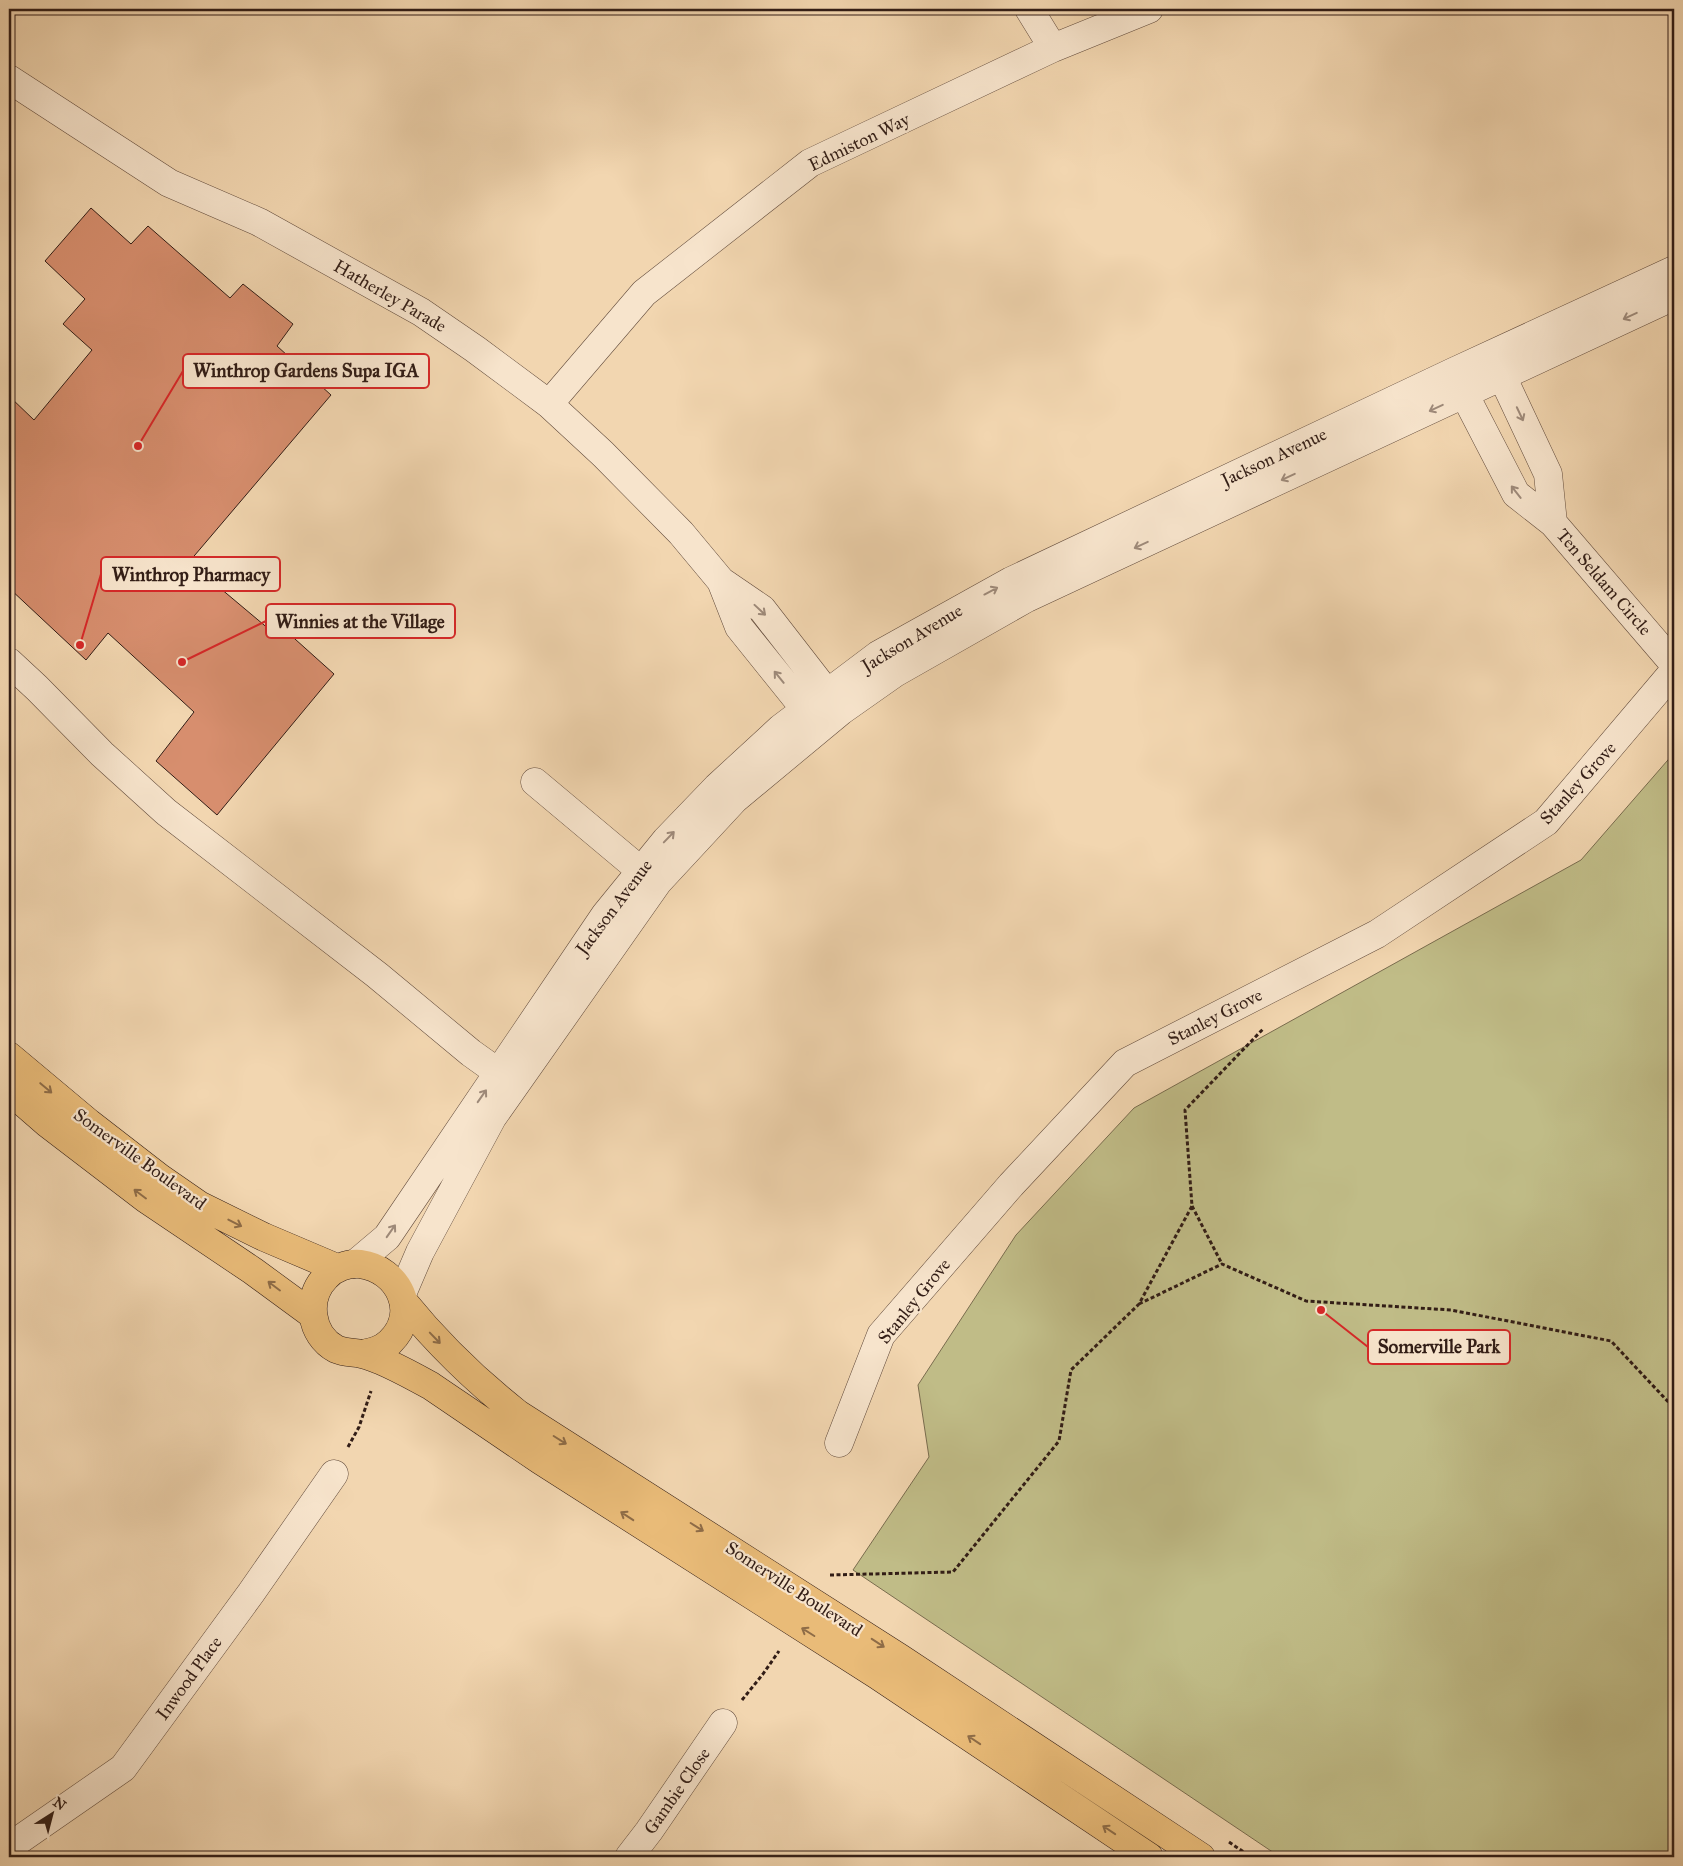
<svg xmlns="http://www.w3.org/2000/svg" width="1683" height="1866" font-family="'IM FELL Great Primer',serif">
	<rect width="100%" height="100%" fill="#f2d6b0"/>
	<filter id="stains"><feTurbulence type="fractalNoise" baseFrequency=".004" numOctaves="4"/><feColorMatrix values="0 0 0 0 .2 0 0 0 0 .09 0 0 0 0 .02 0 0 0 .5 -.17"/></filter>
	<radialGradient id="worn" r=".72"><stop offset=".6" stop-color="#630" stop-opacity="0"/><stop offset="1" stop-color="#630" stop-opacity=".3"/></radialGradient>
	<path fill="#c0bc87" stroke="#796c4e" d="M1674,753V1857H1280L853,1570L929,1457L918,1385L1016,1235L1134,1108L1581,860Z"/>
	<path fill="#d78e6e" stroke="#321d16" d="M91,208L131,244L148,226L230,298L243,284L293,324L277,346L331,395L189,562L270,630L276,622L334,674L217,815L156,761L194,712L108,633L86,660L9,588V396L34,420L92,350L63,324L85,299L45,261Z"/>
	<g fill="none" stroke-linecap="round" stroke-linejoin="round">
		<defs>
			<path id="minor" d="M1029,9L1053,48
				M9,79L169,183L259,222L421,312L475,349L549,404L603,454L681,533L721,581L762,609L838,707
				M1494,359L1548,474L1553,523
				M1456,378L1516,494L1553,523L1674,664
				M549,404L644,293L810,163L1053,48L1149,9
				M721,581L739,627L817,724
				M9,662L37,688L102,754L166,812L377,975L471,1053L499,1073
				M535,782L640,870
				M355,1264L387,1237L605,915L666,840L717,787L781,728L878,655L1011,581L1453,372L1674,270
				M402,1294L420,1252L492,1118L658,882L735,799L841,711L895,673L1027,598L1674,296
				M839,1443L881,1335L1011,1185L1125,1063L1377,934L1546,822L1674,671
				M9,1847L123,1768L251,1593L334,1474
				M629,1857L649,1831L723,1723"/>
			<path id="major" d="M9,1056L89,1123L160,1178L199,1205L264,1237L337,1268
				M9,1090L48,1124L146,1199L253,1271L313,1315
				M403,1301C437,1343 475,1380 518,1414L900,1658L1201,1857
				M362,1354C372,1352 382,1350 390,1342C420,1313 399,1269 360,1264C348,1263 334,1268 326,1277C305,1298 310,1335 336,1349C345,1353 353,1352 362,1354C381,1358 413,1376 431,1386L540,1460L877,1675L1149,1857"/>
		</defs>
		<use href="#minor" stroke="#624b3c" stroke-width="29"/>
		<use href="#major" stroke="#321d16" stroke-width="29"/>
		<path stroke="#321d16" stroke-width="3" stroke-dasharray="4 2.5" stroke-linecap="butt" d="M1192,1206L1222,1264
			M1139,1304L1222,1264L1306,1301L1451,1310L1611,1341L1674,1408
			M348,1447L359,1427L371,1391
			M830,1575L953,1572L1059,1441L1071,1370L1139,1304L1192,1206L1185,1110L1263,1029
			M742,1700L763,1674L779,1651
			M1229,1842L1251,1857"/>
		<use href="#minor" stroke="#f7e4cc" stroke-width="28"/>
		<use href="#major" stroke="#e9bb78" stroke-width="28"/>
	</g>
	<defs><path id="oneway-shaft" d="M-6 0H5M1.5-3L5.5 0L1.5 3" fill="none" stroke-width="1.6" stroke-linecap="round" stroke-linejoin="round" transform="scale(1.25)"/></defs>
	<g stroke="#9e8a7a">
		<use href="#oneway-shaft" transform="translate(1630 316) rotate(155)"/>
		<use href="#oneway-shaft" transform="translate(1436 408) rotate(155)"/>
		<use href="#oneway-shaft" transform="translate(1520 414) rotate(65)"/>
		<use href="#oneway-shaft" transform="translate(1288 477) rotate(155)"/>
		<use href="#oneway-shaft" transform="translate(1516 492) rotate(-128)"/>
		<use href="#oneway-shaft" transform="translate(1141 545) rotate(155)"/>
		<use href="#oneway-shaft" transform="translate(991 591) rotate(-28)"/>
		<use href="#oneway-shaft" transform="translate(760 610) rotate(43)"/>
		<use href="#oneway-shaft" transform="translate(779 677) rotate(-129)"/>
		<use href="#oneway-shaft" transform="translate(669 837) rotate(-46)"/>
		<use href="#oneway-shaft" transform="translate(482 1096) rotate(-55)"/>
		<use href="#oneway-shaft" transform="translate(391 1231) rotate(-55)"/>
	</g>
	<g stroke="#8e6c47">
		<use href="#oneway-shaft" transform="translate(46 1088) rotate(40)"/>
		<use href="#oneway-shaft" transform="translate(140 1194) rotate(-143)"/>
		<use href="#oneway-shaft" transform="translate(235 1223) rotate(27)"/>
		<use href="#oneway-shaft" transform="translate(274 1286) rotate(-143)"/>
		<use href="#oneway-shaft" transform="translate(435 1338) rotate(46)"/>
		<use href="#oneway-shaft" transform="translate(560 1440) rotate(32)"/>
		<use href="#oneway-shaft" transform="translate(627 1516) rotate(-147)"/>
		<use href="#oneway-shaft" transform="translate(697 1527) rotate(32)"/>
		<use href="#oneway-shaft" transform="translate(808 1632) rotate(-148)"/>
		<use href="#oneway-shaft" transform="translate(878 1643) rotate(33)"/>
		<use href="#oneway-shaft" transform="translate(974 1740) rotate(-146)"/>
		<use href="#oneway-shaft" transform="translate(1109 1830) rotate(-146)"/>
	</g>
	<g text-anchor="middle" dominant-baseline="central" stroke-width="4.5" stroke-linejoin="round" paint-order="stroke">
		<g font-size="18" fill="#321d16" stroke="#f7e4cc">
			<text transform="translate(859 142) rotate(-26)">Edmiston Way</text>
			<text transform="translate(390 296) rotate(30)">Hatherley Parade</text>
			<text transform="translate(1274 457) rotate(-25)">Jackson Avenue</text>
			<text transform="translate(1604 582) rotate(49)">Ten Seldam Circle</text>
			<text transform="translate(912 638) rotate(-31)">Jackson Avenue</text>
			<text transform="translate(1578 783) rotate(-48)">Stanley Grove</text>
			<text transform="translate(614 907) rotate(-53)">Jackson Avenue</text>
			<text transform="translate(1215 1017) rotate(-27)">Stanley Grove</text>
			<text transform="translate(140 1159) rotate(36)">Somerville Boulevard</text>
			<text transform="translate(914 1301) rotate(-51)">Stanley Grove</text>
			<text transform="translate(794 1589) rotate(33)">Somerville Boulevard</text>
			<text transform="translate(189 1678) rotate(-54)">Inwood Place</text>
			<text transform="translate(677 1791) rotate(-55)">Gambie Close</text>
		</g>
	</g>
	<path fill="none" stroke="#d62828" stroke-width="2" d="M138 446L183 371M80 645L101 574M182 662L266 621M1321 1310L1368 1347"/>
	<g fill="#d62828" stroke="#f7e4cc" stroke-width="2">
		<circle cx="138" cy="446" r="5"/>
		<circle cx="80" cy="645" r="5"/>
		<circle cx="182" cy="662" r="5"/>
		<circle cx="1321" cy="1310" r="5"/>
	</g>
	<g fill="#f7e4cc" stroke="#d62828" stroke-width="2">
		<rect x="183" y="354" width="246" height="34" rx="5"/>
		<rect x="101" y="557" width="179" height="34" rx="5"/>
		<rect x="266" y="604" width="189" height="34" rx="5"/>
		<rect x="1368" y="1330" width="142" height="34" rx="5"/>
	</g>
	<g font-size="19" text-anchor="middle" font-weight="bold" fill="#321d16">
		<text x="306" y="377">Winthrop Gardens Supa IGA</text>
		<text x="191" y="581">Winthrop Pharmacy</text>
		<text x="360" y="628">Winnies at the Village</text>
		<text x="1439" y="1353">Somerville Park</text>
	</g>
	<rect width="1683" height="1866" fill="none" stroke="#f2d6b0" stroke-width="30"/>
	<rect x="10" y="10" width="1663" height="1846" fill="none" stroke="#321d16" stroke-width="2.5"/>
	<rect x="15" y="15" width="1653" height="1836" fill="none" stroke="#321d16"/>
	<g transform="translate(52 1814) rotate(36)" stroke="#f7e4cc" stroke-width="4" paint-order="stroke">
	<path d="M0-4L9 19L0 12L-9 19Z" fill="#321d16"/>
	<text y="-8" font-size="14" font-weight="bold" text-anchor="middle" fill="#321d16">N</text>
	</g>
	<rect width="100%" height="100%" filter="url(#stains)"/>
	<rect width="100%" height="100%" fill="url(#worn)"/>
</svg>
